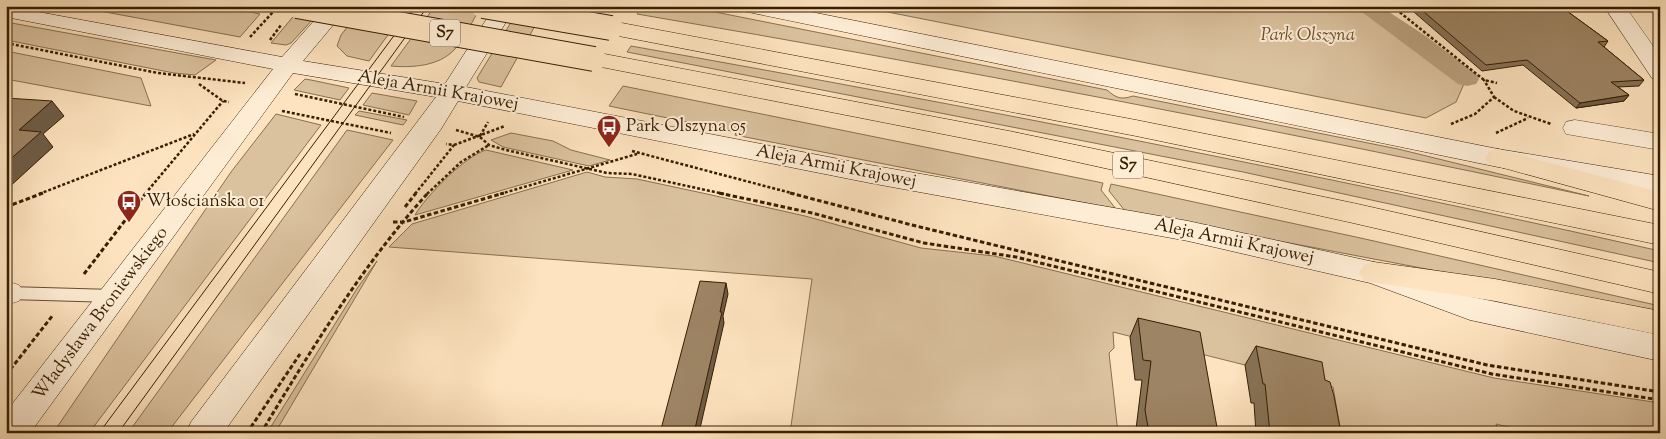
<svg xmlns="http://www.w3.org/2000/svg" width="1666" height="439" font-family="'Sorts Mill Goudy',serif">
	<rect width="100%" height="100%" fill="#fde3bf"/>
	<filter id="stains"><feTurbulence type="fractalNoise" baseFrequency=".004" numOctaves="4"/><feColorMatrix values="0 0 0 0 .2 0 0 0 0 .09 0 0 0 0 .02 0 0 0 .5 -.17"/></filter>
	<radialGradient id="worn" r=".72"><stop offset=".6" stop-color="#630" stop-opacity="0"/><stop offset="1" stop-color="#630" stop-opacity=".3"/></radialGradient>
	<path fill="#dbc29f" stroke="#887050" d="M73,6H221L260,14L240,37Z
		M302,6H325L291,43L286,45L271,43Z
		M364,6H409L369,61L347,56L337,46L341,35Z
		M435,6H481C473,20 465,38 454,50C439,66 412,68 391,66Z
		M521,6H546L501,87L479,82L477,78Z
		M643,6H685L1107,90C1116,98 1121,100 1133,96L1398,149L1589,196C1273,129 956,68 637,14Z
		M857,6H1378L1467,77L1456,102L1426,118Z
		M6,22L216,60L195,75L174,73L6,40Z
		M631,46C975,107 1319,174 1660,251V263L1243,172L627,52Z
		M6,51L141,78L151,106L6,79Z
		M305,79L311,80L349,88L340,100L294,90Z
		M623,86L1103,183L1101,190L1116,209L735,135L736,132L609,106Z
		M372,93L417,101L409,115L363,105Z
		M359,111L407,120L403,125L355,115Z
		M276,114L321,125L89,433H53L231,172Z
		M347,130L393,140L167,433H128Z
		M511,133L553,141L571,150L610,160L589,166L503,147L491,140Z
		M486,150L573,170L415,215C426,196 465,156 486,150Z
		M587,172L605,177L637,179L707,194L805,216L921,248L994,256L1494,378L1660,403V433H1534L1496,424L1499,433H1341L1333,387L1113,332L1114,348L1109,353L1118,433H790L812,279L389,247L412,224Z
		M1111,184L1365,239L1660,306V311L1527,288L1126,212L1109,191Z
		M377,261L275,433H267L358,287Z"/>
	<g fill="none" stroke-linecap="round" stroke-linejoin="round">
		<path fill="#b9a07e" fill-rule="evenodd" d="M1354,6H1380L1427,37L1476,74L1479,79L1476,84L1467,86L1458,84Z"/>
		<defs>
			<path id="service" d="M9,287L113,290L118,292L120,296L118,300L113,302L9,299L6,298V288Z"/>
			<path id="minor" d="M1604,6H1625L1660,56V80L1652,78Z
				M1575,120L1660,134V150L1566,134L1563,128L1566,122Z
				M6,281L19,285L24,293L19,301L6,305Z"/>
			<path id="secondary" d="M6,6L282,57L327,6H349L303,61L445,84L495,6H516L466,87L870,165L1188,221L1374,262L1472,297L1660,335V361L1470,320L1370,283L1188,241L870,183L458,101L441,129L223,433H186L191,422L436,97L293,73L30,433H6V412L273,69L6,17Z
				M738,6H781L1498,149L1660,176V194L1498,167L748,12L740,11Z"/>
			<path id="motorway" d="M611,21L1136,120L1660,225V245L1136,136L603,33L600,28L603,23Z
				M594,52L1009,131L1353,203L1660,272V294L1353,223L1009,147L586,64L583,59L586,54Z
				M1498,149L1660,192V211L1489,164L1485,158L1489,152Z
				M1374,262L1495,279L1660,311V335L1495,301L1364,281L1359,273L1364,265Z"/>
		</defs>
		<use href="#service" stroke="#684f30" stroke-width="2"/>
		<use href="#minor" stroke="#684f30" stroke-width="1"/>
		<use href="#secondary" stroke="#361e01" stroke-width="1"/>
		<use href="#motorway" stroke="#361e01" stroke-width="1"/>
		<path stroke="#361e01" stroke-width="2.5" stroke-dasharray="3 2" stroke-linecap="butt" d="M1392,6L1484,80L1497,83
			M250,37L273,12
			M270,40L281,25
			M6,43L158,73L245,83
			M199,84L223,101L229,102
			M1655,93L1660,100
			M295,94L404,117
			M1494,97L1514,111L1551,124
			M282,111L391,133
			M1451,124L1475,114L1494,97L1484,80
			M456,130L480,137L489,145L506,150L607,173L632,174L724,194
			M1496,133L1528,118
			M480,136L488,122
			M454,145L505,126
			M632,151L795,194
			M39,194L194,134
			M145,194L223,101
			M415,194L454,145L446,144
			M427,194L461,162L489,145
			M500,194L637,154"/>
		<path stroke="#361e01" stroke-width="3" stroke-dasharray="4.5 2.5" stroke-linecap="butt" d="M719,193L812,213L924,243L1016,257L1492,374L1660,400
			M790,193L912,225L1487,365L1660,392
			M6,207L43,193
			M405,207L416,193
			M393,222H404L504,193
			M84,274L146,193
			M6,375L53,315
			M247,433L300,354
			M261,433C311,350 363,264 428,193"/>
		<use href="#service" fill="#feedd5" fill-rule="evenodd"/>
		<use href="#minor" fill="#feedd5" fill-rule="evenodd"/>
		<use href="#secondary" fill="#feedd5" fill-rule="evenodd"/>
		<use href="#motorway" fill="#fde3bf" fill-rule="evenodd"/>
		<path stroke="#361e01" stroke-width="1" d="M99,433L416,6
			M118,433L428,6"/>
		<defs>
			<path id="motorway-bridge" d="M297,6L594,59
				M483,6L611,28"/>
		</defs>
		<use href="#motorway-bridge" stroke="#361e01" stroke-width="26" stroke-linecap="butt"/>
		<use href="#motorway-bridge" stroke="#fde3bf" stroke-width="24"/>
	</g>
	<path fill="#877256" stroke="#361e01" d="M1407,6H1560L1608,41L1604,47L1644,80L1639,86L1618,87L1629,95L1624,101L1576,108L1523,65L1482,71Z
		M1138,318L1218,433H1137L1136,429L1142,380H1135L1130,337Z
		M1256,346L1325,380L1341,433H1256L1254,403H1251L1245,365Z"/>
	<path fill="#6e5c46" stroke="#361e01" d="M1629,95L1624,101L1576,108L1580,103Z
		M52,101L64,116L43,134L53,147L6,190V163L19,130Z
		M726,283L728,294L723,316L724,323L699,433H694Z"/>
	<path fill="#9d8464" stroke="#361e01" d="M1417,6H1560L1608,41L1598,42L1644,80L1611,82L1629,95L1580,103L1527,60L1486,65Z
		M6,98L52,101L19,130L41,132L6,163Z
		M700,281L726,283L720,312H722L694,433H660Z
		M1138,318L1200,332L1218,433H1149L1145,410L1151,361L1143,360Z
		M1256,346L1322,362L1325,380L1330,382L1334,396L1341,433H1270L1265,384H1263Z"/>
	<defs>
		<symbol id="bus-pin" viewBox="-11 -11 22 30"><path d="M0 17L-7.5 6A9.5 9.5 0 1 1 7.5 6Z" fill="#8f2418" stroke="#feedd5"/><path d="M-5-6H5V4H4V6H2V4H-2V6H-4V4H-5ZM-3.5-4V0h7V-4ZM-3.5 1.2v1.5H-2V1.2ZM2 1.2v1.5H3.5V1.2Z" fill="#fff"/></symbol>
	</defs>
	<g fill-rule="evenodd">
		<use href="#bus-pin" x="595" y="113" width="28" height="38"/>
		<use href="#bus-pin" x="115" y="188" width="28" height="38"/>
	</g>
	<g text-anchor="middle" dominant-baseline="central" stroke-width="4" stroke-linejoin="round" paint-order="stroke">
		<g fill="#feedd5" stroke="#725c41" stroke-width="1">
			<rect x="430" y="19.5" width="30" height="27" rx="4"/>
			<rect x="1113" y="151.5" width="30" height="27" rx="4"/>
		</g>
		<g font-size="16" font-weight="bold" fill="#361e01">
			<text x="445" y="33">S7</text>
			<text x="1128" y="165">S7</text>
		</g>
		<g font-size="18" font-style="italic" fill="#684f30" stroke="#feedd5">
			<text x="1308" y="36">Park Olszyna</text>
		</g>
		<g font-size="18" fill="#361e01" stroke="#feedd5">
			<text transform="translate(438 91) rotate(10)">Aleja Armii Krajowej</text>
			<text transform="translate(836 167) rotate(11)">Aleja Armii Krajowej</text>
			<text transform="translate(1234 242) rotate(12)">Aleja Armii Krajowej</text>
			<text transform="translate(101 314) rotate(-53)">Władysława Broniewskiego</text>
		</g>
		<g font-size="18" fill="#361e01" stroke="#feedd5" text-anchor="start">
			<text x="626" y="127">Park Olszyna 05</text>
			<text x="146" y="202">Włościańska 01</text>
		</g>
	</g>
	<rect width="1666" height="439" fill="none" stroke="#fde3bf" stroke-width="25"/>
	<rect x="8" y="8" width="1651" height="424" fill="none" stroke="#361e01" stroke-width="2.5"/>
	<rect x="12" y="12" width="1641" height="414" fill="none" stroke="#361e01"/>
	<rect width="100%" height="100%" filter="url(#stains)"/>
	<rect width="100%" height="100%" fill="url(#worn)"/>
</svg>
